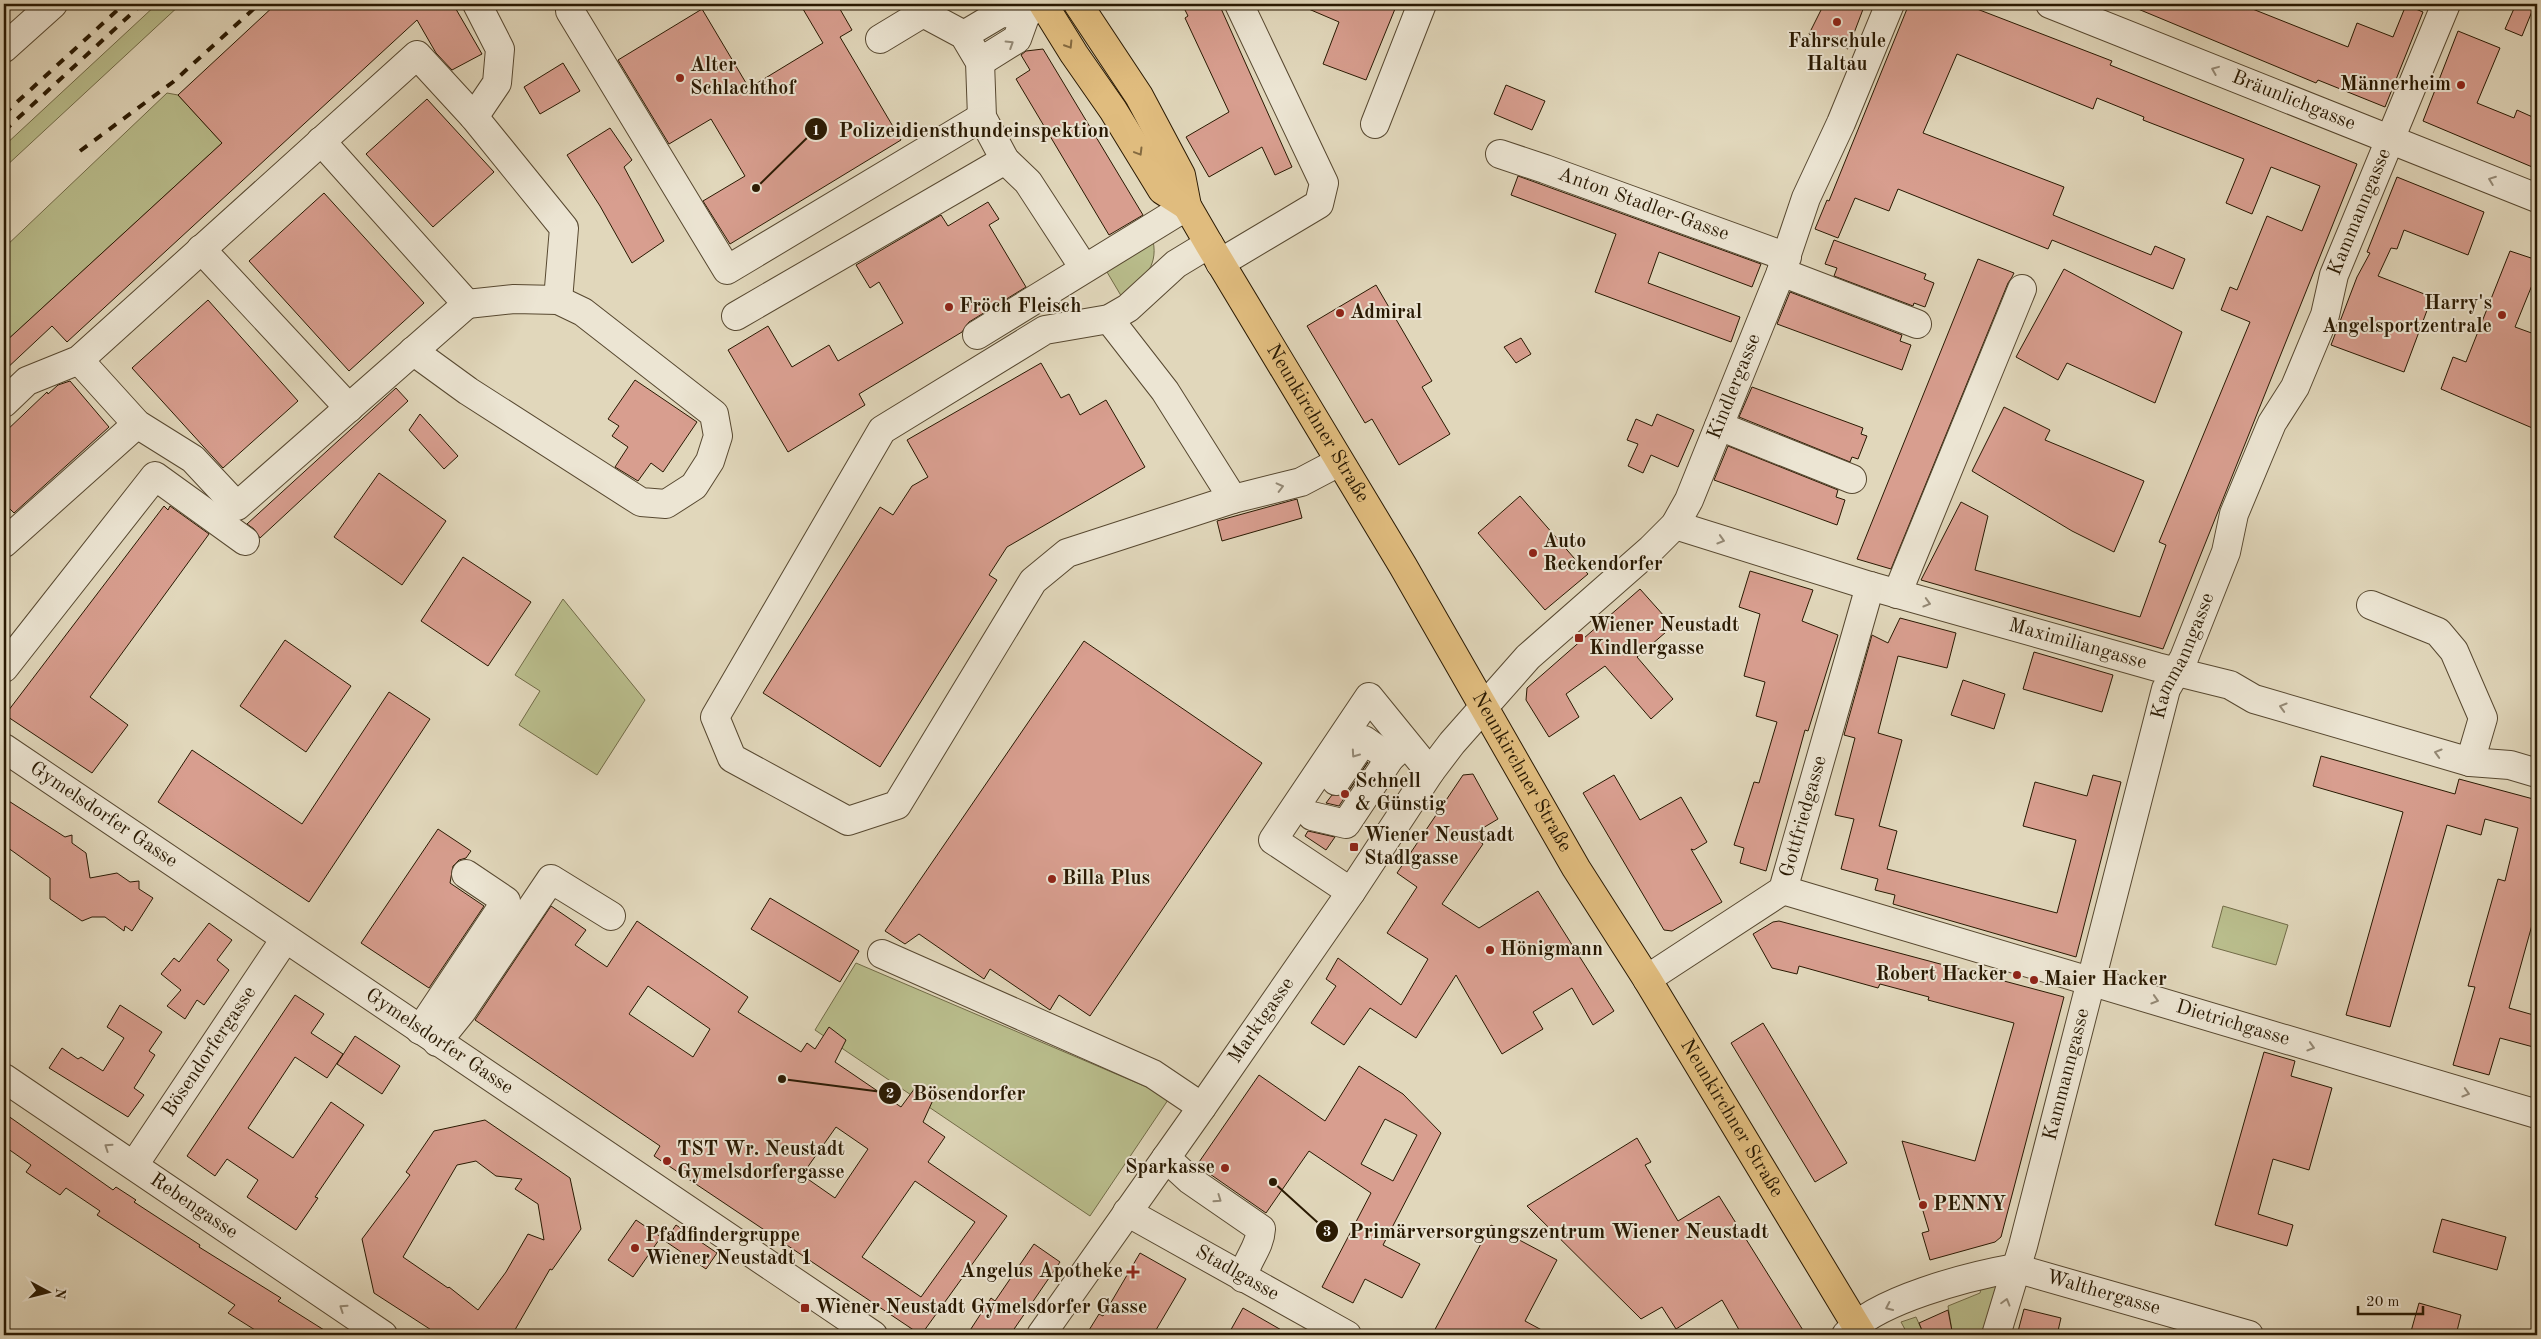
<svg xmlns="http://www.w3.org/2000/svg" width="2541" height="1339" font-family="'Old Standard TT',serif">
	<rect width="100%" height="100%" fill="#e1d7bb"/>
	<filter id="stains"><feTurbulence type="fractalNoise" baseFrequency=".004" numOctaves="4"/><feColorMatrix values="0 0 0 0 .2 0 0 0 0 .09 0 0 0 0 .02 0 0 0 .5 -.17"/></filter>
	<radialGradient id="worn" r=".72"><stop offset=".6" stop-color="#630" stop-opacity="0"/><stop offset="1" stop-color="#630" stop-opacity=".3"/></radialGradient>
	<path fill="#b9bd8c" stroke="#716b47" d="M157,4H181L4,168V146Z
		M167,93L178,95L222,143L4,343V248Z
		M1153,241C1159,268 1140,282 1123,299L1104,267Z
		M563,599L645,700L597,775L519,725L540,691L515,675Z
		M2223,906L2288,925L2276,965L2212,947Z
		M856,963L1170,1097L1090,1216L815,1030Z
		M1997,1282L2003,1290L1985,1335H1943L1952,1331L1948,1306L1980,1293L1982,1285Z
		M1916,1317L1924,1335H1908L1901,1322Z"/>
	<path fill="#d89e8f" stroke="#291902" fill-rule="evenodd" d="M276,4H453L482,54L452,70L436,53L417,20L67,342L52,326L4,371V343L222,143L178,95Z
		M800,4H837L852,30L840,37L901,140L730,244L703,201L745,176L711,119L669,144L618,60L702,9L749,88L823,43Z
		M1182,4H1219L1292,167L1275,175L1262,147L1209,177L1186,137L1229,112L1185,18L1188,16Z
		M1297,4H1397L1366,80L1323,64L1339,22Z
		M1824,4H1865L1848,49L1809,34Z
		M1909,4H1964L2112,61L2110,65L2357,164L2163,649L1921,580L1961,502L1988,516L1975,570L2140,617L2166,545L2159,542L2250,322L2221,310L2230,287L2237,290L2267,216L2302,231L2320,186L2271,167L2252,214L2226,203L2244,159L2143,120L2144,117L2097,98L2093,109L1957,54L1923,133L2064,187L2053,215L2151,255L2155,246L2185,259L2173,289L2052,240L2048,249L1898,189L1889,211L1855,198L1838,238L1815,229L1827,200L1829,201Z
		M2126,4H2240L2348,47L2357,23L2393,37L2406,5L2423,12L2385,107L2318,80L2316,83Z
		M2516,4H2535L2522,36L2505,29Z
		M2458,31L2500,48L2477,103L2514,118L2517,110L2537,119V169L2423,121Z
		M1043,49L1143,215L1109,235L1016,79L1030,70L1021,55L1026,51Z
		M563,63L580,91L540,114L524,87Z
		M1506,85L1545,101L1532,130L1494,114Z
		M427,99L494,172L433,227L366,154Z
		M610,128L632,160L624,167L664,241L632,263L600,206L567,155Z
		M1518,176L1761,264L1752,287L1659,252L1648,283L1740,317L1731,342L1595,292L1616,234L1511,195Z
		M2397,177L2484,212L2468,255L2404,230L2397,249L2391,248L2378,276L2432,297L2404,372L2331,345L2357,277L2370,253L2367,252Z
		M324,193L424,303L349,371L249,261Z
		M988,202L999,219L989,225L1026,287L969,322L962,332L859,394L865,405L788,452L728,350L768,326L792,367L829,345L838,361L903,323L879,282L870,288L856,265L941,215L948,226Z
		M1834,240L1926,274L1924,279L1934,283L1925,307L1914,303L1913,306L1834,276L1837,268L1825,264Z
		M2510,251L2537,260V273L2515,327L2537,335V430L2441,389L2453,357L2466,362Z
		M1978,259L2014,273L2012,277L2008,283L1891,569L1857,559Z
		M2064,269L2182,332L2155,403L2067,363L2058,380L2016,357Z
		M1376,285L1432,381L1422,387L1450,434L1399,465L1372,419L1365,423L1307,326Z
		M1790,292L1902,335L1900,341L1911,345L1902,370L1777,324Z
		M208,300L298,401L223,468L132,368Z
		M1521,338L1531,354L1516,363L1504,347Z
		M1041,363L1061,398L1069,394L1080,415L1106,400L1145,467L1007,547L989,575L997,580L880,767L763,693L880,507L893,515L912,486L928,477L907,440Z
		M635,380L697,422L663,472L651,463L638,481L615,467L628,447L612,436L619,426L608,419Z
		M70,381L109,427L14,513L4,503V433L47,392L48,394L58,385Z
		M1752,387L1863,428L1861,434L1867,436L1858,459L1852,457L1850,462L1739,417Z
		M396,388L408,401L260,538L254,529L247,524Z
		M2004,407L2050,430L2045,440L2144,481L2114,552L2072,531L1972,471Z
		M420,414L458,456L444,469L409,430Z
		M1657,414L1694,430L1678,467L1651,455L1643,473L1628,466L1638,444L1627,440L1636,419L1652,426Z
		M1728,446L1838,490L1836,497L1845,500L1837,525L1714,480Z
		M379,473L446,521L402,585L334,537Z
		M1520,496L1588,574L1545,610L1478,533Z
		M1297,499L1302,518L1222,541L1217,521Z
		M164,506L168,510L170,506L209,534L90,697L128,725L92,773L5,715Z
		M463,557L531,602L488,666L421,621Z
		M1750,571L1813,590L1802,621L1838,635L1808,731L1805,730L1766,871L1740,863L1744,848L1734,845L1754,782L1759,783L1777,722L1756,716L1765,682L1744,676L1760,614L1739,607Z
		M1640,589L1673,626L1637,657L1673,699L1651,719L1605,666L1566,694L1579,717L1549,737L1526,700L1527,688Z
		M1900,618L1956,633L1947,668L1898,656L1878,733L1902,740L1879,826L1897,831L1887,869L2057,913L2076,840L2023,826L2035,782L2087,796L2093,775L2121,782L2076,957L1893,904L1895,895L1875,890L1878,879L1841,869L1854,819L1835,815L1855,738L1844,735L1872,635L1888,643Z
		M285,640L351,686L306,752L240,706Z
		M1084,641L1262,763L1090,1016L1059,995L1050,1010L990,969L984,979L919,934L905,944L885,931Z
		M2034,652L2113,675L2102,712L2023,689Z
		M1963,680L2005,694L1994,729L1951,715Z
		M389,692L430,719L309,902L158,802L192,750L302,824Z
		M2321,756L2455,794L2459,779L2537,800V907L2509,1008L2537,1016V1048L2500,1038L2489,1075L2453,1065L2475,987L2468,986L2498,879L2505,881L2518,828L2485,819L2481,835L2447,825L2390,1027L2346,1015L2403,812L2313,786Z
		M1368,762L1339,806L1326,803L1332,795H1342L1349,790Z
		M1473,774L1498,819L1471,835L1483,844L1442,904L1479,928L1538,891L1614,1011L1593,1025L1572,988L1533,1012L1543,1029L1502,1054L1456,975L1416,1038L1370,1008L1344,1045L1311,1023L1336,986L1326,979L1338,958L1401,1005L1428,959L1387,933L1417,887L1397,873L1463,775Z
		M1614,775L1640,820L1681,797L1707,842L1694,850L1691,849L1722,902L1672,931L1664,930L1583,793Z
		M4,798L65,837L72,835V843L86,853L90,878L117,873L130,882L139,881V889L153,898L132,931L125,926L124,931L105,917H92L82,921L50,899V878L4,845Z
		M438,829L471,851L466,858L459,860L453,866L450,883L484,906L429,988L361,943Z
		M1308,831L1335,837L1326,850L1305,836Z
		M770,898L859,951L840,982L751,929Z
		M551,906L586,930L575,945L607,967L637,921L748,997L738,1012L801,1052L807,1043L815,1049L829,1027L846,1040L835,1062L901,1107L915,1088L933,1100L923,1122L945,1137L928,1162L1007,1216L921,1335L654,1156L660,1146L475,1020ZM648,986L710,1029L693,1057L629,1014ZM836,1127L868,1149L835,1198L802,1175ZM915,1181L975,1222L921,1297L862,1257Z
		M1779,921L2064,997L2001,1237L1995,1242L1930,1260L1922,1233L1929,1231L1902,1141L1975,1161L2014,1023L1928,1000L1929,997L1880,984L1878,988L1799,966L1797,974L1772,968L1753,934L1773,922Z
		M209,923L232,940L217,960L229,970L204,1005L197,1000L185,1019L167,1006L181,990L161,974L174,958L179,962Z
		M295,995L324,1014L311,1033L343,1054L327,1078L295,1057L248,1128L293,1158L331,1102L364,1125L315,1197L318,1198L296,1230L247,1197L258,1180L227,1159L215,1176L187,1156Z
		M120,1005L162,1032L149,1051L155,1055L134,1088L144,1095L128,1117L49,1068L62,1048L78,1059L81,1057L103,1071L124,1038L107,1027Z
		M1763,1023L1847,1163L1815,1182L1731,1043Z
		M355,1036L400,1066L382,1094L337,1064Z
		M2264,1052L2295,1061L2291,1076L2332,1088L2309,1170L2273,1159L2258,1214L2293,1225L2287,1246L2215,1225Z
		M1359,1066L1403,1094L1441,1133L1383,1245L1420,1264L1402,1298L1365,1279L1353,1303L1322,1287L1371,1193L1309,1151L1266,1213L1197,1165L1259,1075L1325,1121ZM1385,1119L1417,1135L1393,1181L1361,1164Z
		M4,1113L113,1190L116,1187L136,1200L134,1202L200,1245L199,1247L281,1298L278,1301L332,1335H263L228,1313L235,1305L97,1215L100,1211L66,1188L60,1195L26,1172L31,1165L4,1146Z
		M485,1120L570,1178L581,1229L552,1270L550,1269L512,1335H439L374,1293L362,1239L410,1175L406,1172L434,1131ZM476,1161L496,1176L522,1179L515,1189L538,1204L544,1240L528,1234L506,1272L478,1310L449,1287L448,1288L403,1257L457,1165Z
		M1637,1138L1651,1162L1645,1165L1678,1221L1719,1196L1806,1335H1742L1722,1300L1676,1329L1662,1307L1641,1319L1527,1206Z
		M2442,1219L2506,1237L2497,1270L2433,1252Z
		M636,1220L661,1237L633,1277L608,1260Z
		M676,1225L717,1253L706,1269L665,1241Z
		M1491,1225L1557,1260L1525,1321L1551,1335H1432Z
		M1034,1244L1060,1262L1010,1335H967L991,1298L995,1301Z
		M1140,1253L1186,1279L1153,1335H1086L1099,1314L1103,1316Z
		M2419,1303L2461,1315L2456,1335H2410Z
		M1243,1308L1290,1335H1228Z
		M2024,1309L2061,1318L2057,1335H2017Z
		M1948,1310L1952,1331L1943,1335H1924L1919,1323Z"/>
	<g fill="none" stroke-linecap="round" stroke-linejoin="round">
		<defs>
			<g id="minor">
				<path d="M570,4V11L727,270L982,117"/>
				<path d="M918,4L923,13L964,35L980,62L982,117L1005,160L1028,182L1084,268"/>
				<path id="s1" d="M2050,4L2537,198"/>
				<path d="M964,35L1001,13L1026,14L1043,4"/>
				<path d="M880,39L923,13"/>
				<path d="M4,48L53,4"/>
				<path d="M980,62L1017,39L1026,14"/>
				<path d="M474,117L497,83L500,49L477,4"/>
				<path d="M1375,124L1422,4"/>
				<path id="s2" d="M1500,154L1545,169L1787,257"/>
				<path d="M1209,244L1176,264L1128,308L1109,319L1045,330L882,430L715,717L732,758L848,821L897,805L1033,581L1067,553L1233,499L1301,482L1339,462"/>
				<path d="M201,249L349,408"/>
				<path d="M1220,263L1319,204L1324,183L1239,4"/>
				<path d="M1781,272L1917,324"/>
				<path d="M736,316L1005,160"/>
				<path d="M1109,319L1165,391L1233,499"/>
				<path d="M977,335L1187,206"/>
				<path d="M413,351L468,391L641,502L666,504L694,486L710,461L718,436L714,414L696,400L583,312L558,300L514,299L467,304"/>
				<path d="M79,360L137,424L193,459L237,506L467,304L321,141"/>
				<path d="M4,403L27,381L79,360L417,55L474,117L564,228L558,300"/>
				<path d="M1719,426L1852,479"/>
				<path id="s3" d="M1675,525L1870,586L2157,667L2230,685L2254,699L2470,762L2510,765L2537,773"/>
				<path d="M4,543L137,424"/>
				<path d="M1897,594L2022,289"/>
				<path d="M2371,605L2438,632L2454,651L2483,718L2470,762"/>
				<path d="M4,668L155,476L245,541"/>
				<path id="s4" d="M4,748L873,1335"/>
				<path d="M1336,781L1364,740L1390,758"/>
				<path d="M1312,816L1346,824L1390,758L1403,746"/>
				<path id="s5" d="M1783,890L2537,1114"/>
				<path d="M1351,892L1273,840L1369,697L1430,772"/>
				<path d="M882,954L1153,1074L1202,1107"/>
				<path id="s6" d="M1647,979L1783,890L1870,586"/>
				<path d="M420,1030L506,901L466,874"/>
				<path d="M437,1042L462,1011L551,879L611,916"/>
				<path id="s7" d="M4,1078L383,1335"/>
				<path d="M1166,1158L1190,1180L1261,1229C1260,1248 1246,1260 1243,1278"/>
				<path id="s8" d="M134,1165L285,939"/>
				<path id="s9" d="M1127,1212L1347,1335"/>
				<path id="s10" d="M1041,1335L1202,1107L1351,892L1430,772L1452,743L1528,657L1651,549L1675,525L1689,500L1781,272L1806,198L1841,123L1890,4"/>
				<path id="s11" d="M1846,1335C1875,1300 1970,1276 2015,1268L2249,1335"/>
				<path id="s12" d="M1996,1335L2023,1246L2166,689L2184,658L2226,552L2234,514L2272,423L2295,387L2325,315L2334,275L2446,4"/>
			</g>
			<g id="major">
				<path d="M1043,4L1074,54L1113,110L1162,190L1187,206"/>
				<path id="s13" d="M1078,4L1139,96L1181,175L1187,206L1209,244L1403,566L1576,868L1647,979L1862,1335"/>
			</g>
		</defs>
		<use href="#minor" stroke="#574830" stroke-width="30"/>
		<use href="#major" stroke="#291902" stroke-width="30"/>
		<use href="#minor" stroke="#ece5d3" stroke-width="28"/>
		<use href="#major" stroke="#e0bc7e" stroke-width="28"/>
		<path stroke="#291902" stroke-width="4" stroke-dasharray="9 9" stroke-linecap="butt" d="M4,114L124,4
			M4,131L142,4
			M80,151L173,82L259,4"/>
	</g>
	<defs><path id="oneway-chevron" d="M-2-3.5L2.5 0L-2 3.5" fill="none" stroke-width="1.6" stroke-linecap="round" stroke-linejoin="round" transform="scale(1.25)"/></defs>
	<g stroke="#948975">
		<use href="#oneway-chevron" transform="translate(1010 44) rotate(-32)"/>
		<use href="#oneway-chevron" transform="translate(2215 70) rotate(-158)"/>
		<use href="#oneway-chevron" transform="translate(2492 180) rotate(-159)"/>
		<use href="#oneway-chevron" transform="translate(1280 487) rotate(-14)"/>
		<use href="#oneway-chevron" transform="translate(1721 540) rotate(17)"/>
		<use href="#oneway-chevron" transform="translate(1927 603) rotate(16)"/>
		<use href="#oneway-chevron" transform="translate(2283 707) rotate(-164)"/>
		<use href="#oneway-chevron" transform="translate(2438 753) rotate(-164)"/>
		<use href="#oneway-chevron" transform="translate(1355 754) rotate(125)"/>
		<use href="#oneway-chevron" transform="translate(2155 1000) rotate(17)"/>
		<use href="#oneway-chevron" transform="translate(2311 1047) rotate(17)"/>
		<use href="#oneway-chevron" transform="translate(2466 1093) rotate(16)"/>
		<use href="#oneway-chevron" transform="translate(108 1147) rotate(-146)"/>
		<use href="#oneway-chevron" transform="translate(1218 1199) rotate(35)"/>
		<use href="#oneway-chevron" transform="translate(2006 1302) rotate(-74)"/>
		<use href="#oneway-chevron" transform="translate(1889 1307) rotate(155)"/>
		<use href="#oneway-chevron" transform="translate(343 1308) rotate(-146)"/>
	</g>
	<g stroke="#846a40">
		<use href="#oneway-chevron" transform="translate(1069 45) rotate(58)"/>
		<use href="#oneway-chevron" transform="translate(1139 152) rotate(59)"/>
	</g>
	<g fill="#8f2418" stroke="#ece5d3" stroke-width="2">
		<circle cx="1837" cy="22" r="5"/>
		<circle cx="680" cy="78" r="5"/>
		<circle cx="2461" cy="85" r="5"/>
		<circle cx="949" cy="307" r="5"/>
		<circle cx="1340" cy="313" r="5"/>
		<circle cx="2502" cy="315" r="5"/>
		<circle cx="1533" cy="553" r="5"/>
		<rect x="1574" y="633" width="10" height="10" rx="2.5"/>
		<circle cx="1345" cy="794" r="5"/>
		<rect x="1349" y="842" width="10" height="10" rx="2.5"/>
		<circle cx="1052" cy="879" r="5"/>
		<circle cx="1490" cy="950" r="5"/>
		<circle cx="2017" cy="975" r="5"/>
		<circle cx="2034" cy="980" r="5"/>
		<circle cx="667" cy="1161" r="5"/>
		<circle cx="1225" cy="1168" r="5"/>
		<circle cx="1923" cy="1205" r="5"/>
		<circle cx="635" cy="1248" r="5"/>
		<path d="M1130.5 1264.5h5v5h5v5h-5v5h-5v-5h-5v-5h5z"/>
		<rect x="800" y="1303" width="10" height="10" rx="2.5"/>
	</g>
	<g text-anchor="middle" dominant-baseline="central" stroke-width="4" stroke-linejoin="round" paint-order="stroke">
		<g font-size="20" font-weight="bold" fill="#291902" stroke="#ece5d3" text-anchor="start">
			<text x="1837" y="42" text-anchor="middle">Fahrschule<tspan x="1837" dy="23">Haltau</tspan></text>
			<text x="690" y="66">Alter<tspan x="690" dy="23">Schlachthof</tspan></text>
			<text x="2451" y="85" text-anchor="end">Männerheim</text>
			<text x="2492" y="304" text-anchor="end">Harry's<tspan x="2492" dy="23">Angelsportzentrale</tspan></text>
			<text x="959" y="307">Fröch Fleisch</text>
			<text x="1350" y="313">Admiral</text>
			<text x="1543" y="542">Auto<tspan x="1543" dy="23">Reckendorfer</tspan></text>
			<text x="1589" y="626">Wiener Neustadt<tspan x="1589" dy="23">Kindlergasse</tspan></text>
			<text x="1355" y="782">Schnell<tspan x="1355" dy="23">&amp; Günstig</tspan></text>
			<text x="1364" y="836">Wiener Neustadt<tspan x="1364" dy="23">Stadlgasse</tspan></text>
			<text x="1062" y="879">Billa Plus</text>
			<text x="1500" y="950">Hönigmann</text>
			<text x="2007" y="975" text-anchor="end">Robert Hacker</text>
			<text x="2044" y="980">Maier Hacker</text>
			<text x="677" y="1150">TST Wr. Neustadt<tspan x="677" dy="23">Gymelsdorfergasse</tspan></text>
			<text x="1215" y="1168" text-anchor="end">Sparkasse</text>
			<text x="1933" y="1205">PENNY</text>
			<text x="645" y="1236">Pfadfindergruppe<tspan x="645" dy="23">Wiener Neustadt 1</tspan></text>
			<text x="1123" y="1272" text-anchor="end">Angelus Apotheke</text>
			<text x="815" y="1308">Wiener Neustadt Gymelsdorfer Gasse</text>
		</g>
		<g font-size="20" fill="#291902" stroke="#ece5d3">
			<text stroke="none"><textPath href="#s1" startOffset="262">Bräunlichgasse</textPath></text>
			<text stroke="none"><textPath href="#s2" startOffset="152">Anton Stadler-Gasse</textPath></text>
			<text stroke="none"><textPath href="#s12" startOffset="1185">Kammanngasse</textPath></text>
			<text stroke="none"><textPath href="#s10" startOffset="1184">Kindlergasse</textPath></text>
			<text stroke="none"><textPath href="#s13" startOffset="485">Neunkirchner Straße</textPath></text>
			<text stroke="none"><textPath href="#s3" startOffset="420">Maximiliangasse</textPath></text>
			<text stroke="none"><textPath href="#s12" startOffset="705">Kammanngasse</textPath></text>
			<text stroke="none"><textPath href="#s13" startOffset="889">Neunkirchner Straße</textPath></text>
			<text stroke="none"><textPath href="#s4" startOffset="120">Gymelsdorfer Gasse</textPath></text>
			<text stroke="none"><textPath href="#s6" startOffset="239">Gottfriedgasse</textPath></text>
			<text stroke="none"><textPath href="#s10" startOffset="384">Marktgasse</textPath></text>
			<text stroke="none"><textPath href="#s5" startOffset="469">Dietrichgasse</textPath></text>
			<text stroke="none"><textPath href="#s4" startOffset="525">Gymelsdorfer Gasse</textPath></text>
			<text stroke="none"><textPath href="#s8" startOffset="136">Bösendorfergasse</textPath></text>
			<text stroke="none"><textPath href="#s12" startOffset="270">Kammanngasse</textPath></text>
			<text stroke="none"><textPath href="#s13" startOffset="1294">Neunkirchner Straße</textPath></text>
			<text stroke="none"><textPath href="#s7" startOffset="229">Rebengasse</textPath></text>
			<text stroke="none"><textPath href="#s9" startOffset="126">Stadlgasse</textPath></text>
			<text stroke="none"><textPath href="#s11" startOffset="276">Walthergasse</textPath></text>
		</g>
	</g>
	<path fill="none" stroke="#291902" stroke-width="2" d="M756 188L816 129M782 1079L890 1093M1273 1182L1327 1231"/>
	<g fill="#291902" stroke="#ece5d3" stroke-width="2">
		<circle cx="756" cy="188" r="5"/>
		<circle cx="782" cy="1079" r="5"/>
		<circle cx="1273" cy="1182" r="5"/>
		<circle cx="816" cy="129" r="12"/>
		<circle cx="890" cy="1093" r="12"/>
		<circle cx="1327" cy="1231" r="12"/>
	</g>
	<g font-size="15" text-anchor="middle" font-weight="bold" fill="#fff">
		<text x="816" y="135">1</text>
		<text x="890" y="1098">2</text>
		<text x="1327" y="1236">3</text>
	</g>
	<g font-size="21" text-anchor="middle" font-weight="bold" fill="#291902" stroke="#ece5d3" stroke-width="4" stroke-linejoin="round" paint-order="stroke">
		<text x="974" y="137">Polizeidiensthundeinspektion</text>
		<text x="969" y="1100">Bösendorfer</text>
		<text x="1559" y="1238">Primärversorgungszentrum Wiener Neustadt</text>
	</g>
	<rect width="2541" height="1339" fill="none" stroke="#e1d7bb" stroke-width="20"/>
	<rect x="5" y="5" width="2531" height="1329" fill="none" stroke="#291902" stroke-width="2.5"/>
	<rect x="10" y="10" width="2521" height="1319" fill="none" stroke="#291902"/>
	<g transform="translate(48 1292) rotate(97)" stroke="#ece5d3" stroke-width="4" paint-order="stroke">
	<path d="M0-4L9 19L0 12L-9 19Z" fill="#291902"/>
	<text y="-8" font-size="14" font-weight="bold" text-anchor="middle" fill="#291902">N</text>
	</g>
	<path d="M2358 1306v8h65v-8" fill="none" stroke="#291902" stroke-width="2.5"/>
	<text x="2366" y="1306" font-size="15" fill="#291902" stroke="#ece5d3" stroke-width="4" paint-order="stroke">20 m</text>
	<rect width="100%" height="100%" filter="url(#stains)"/>
	<rect width="100%" height="100%" fill="url(#worn)"/>
</svg>
